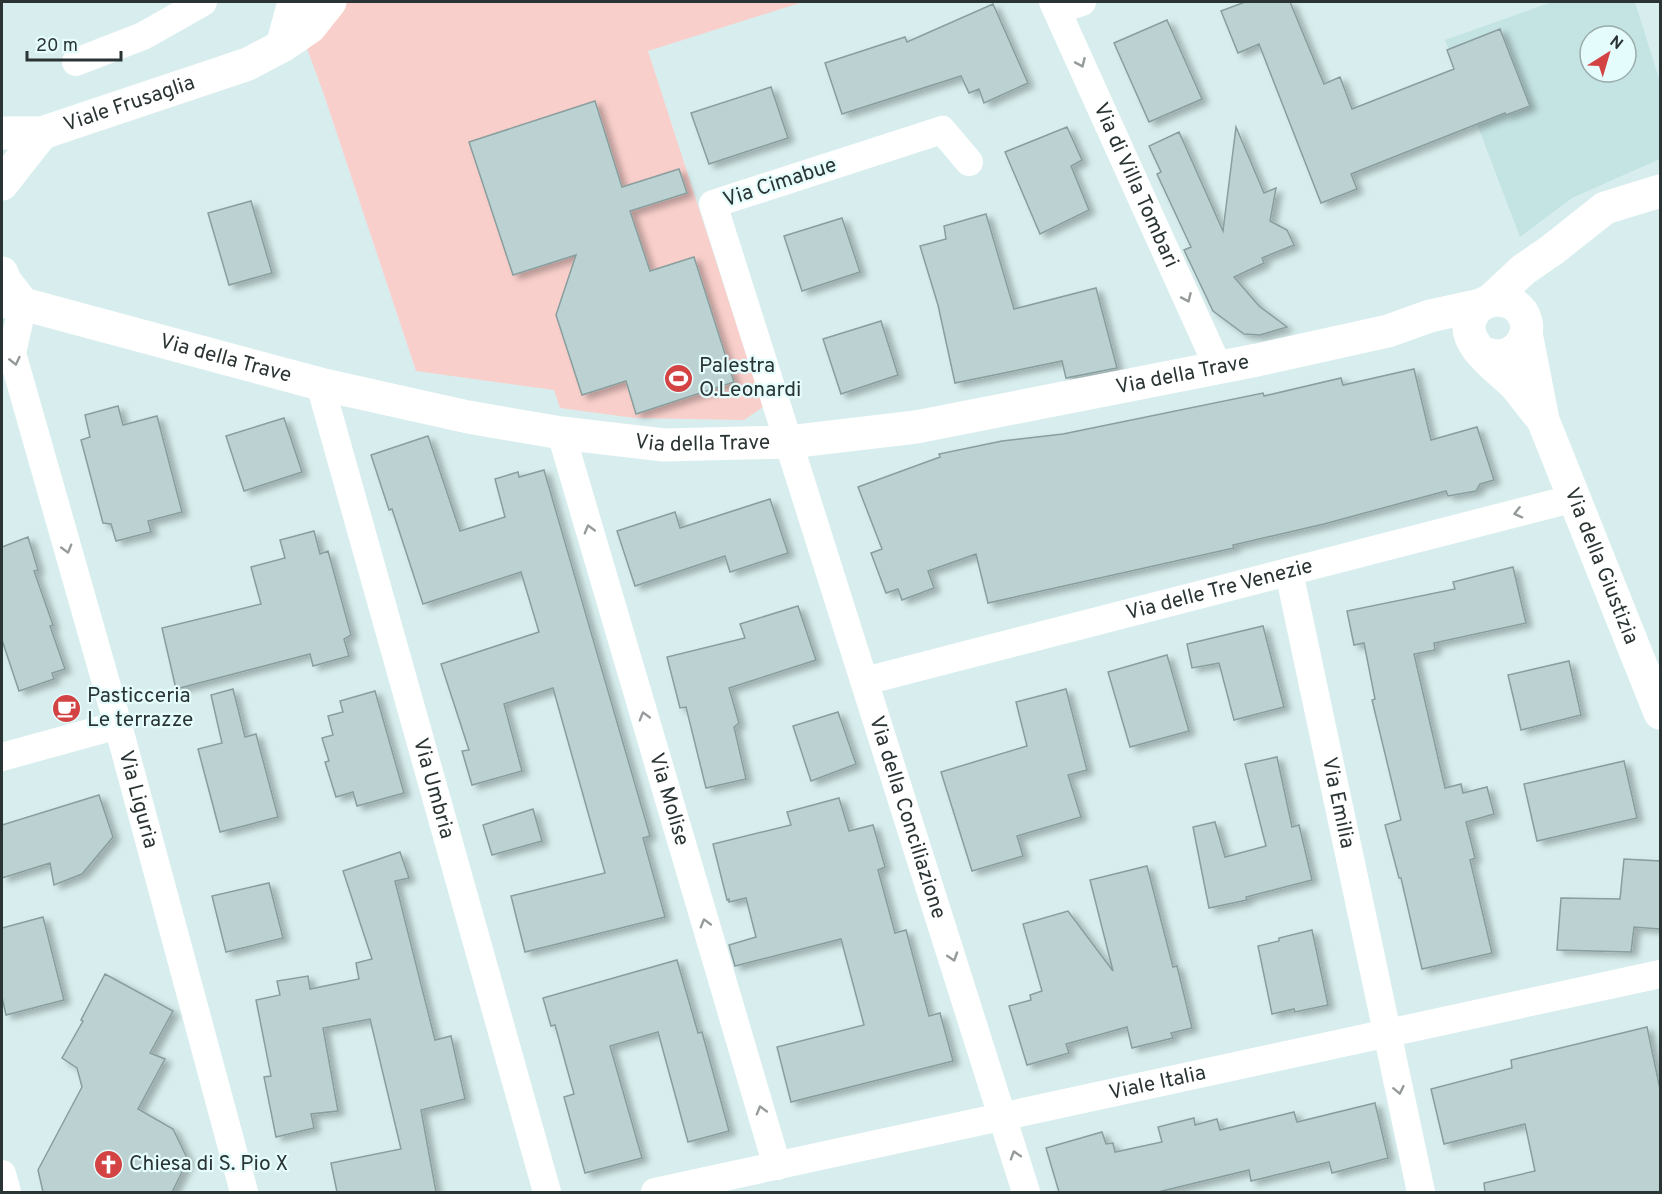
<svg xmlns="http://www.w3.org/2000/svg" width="1662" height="1194" font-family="Overpass,sans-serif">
	<defs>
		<filter id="shadow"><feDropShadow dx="6" dy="4" stdDeviation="3" flood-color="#0004"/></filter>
	</defs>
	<rect width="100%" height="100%" fill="#d8eeee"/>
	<path fill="#c4e3e3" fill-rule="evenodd" d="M1552,2H1635L1660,82V159L1572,198L1520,237L1445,40ZM1590,36H1626V72H1590Z"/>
	<path fill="#f9cfcb" d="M290,2H803L648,51L763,407L744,420L635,418L560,408L554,390L416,371L323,92Z"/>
	<path fill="#bcd2d2" stroke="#899e9e" stroke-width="1.5" filter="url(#shadow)" d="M1245,2H1290L1324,84L1340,77L1352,109L1454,69L1447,50L1500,29L1530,106L1506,115L1505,113L1351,174L1357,189L1321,203L1259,44L1238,53L1221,11Z
		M993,4L1028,83L984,103L979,89L969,93L961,76L842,114L825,63L905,37L907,42Z
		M1167,20L1202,99L1149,122L1114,43Z
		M771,87L788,138L709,164L691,113Z
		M595,101L622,187L679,169L687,193L630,211L650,271L694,257L734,382L636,414L626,381L582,395L556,315L576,255L513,275L469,142Z
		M1067,127L1082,160L1071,166L1089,210L1040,234L1005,152Z
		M1236,127L1264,193L1276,188L1270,221L1287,230L1294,245L1262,258L1264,263L1234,277L1259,306L1287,327L1260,335L1244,334L1213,311L1184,250L1191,247L1157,174L1161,172L1149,146L1179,132L1223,231Z
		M251,201L272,273L229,285L208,213Z
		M986,214L1014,309L1096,288L1117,368L1066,378L1062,361L955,383L938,305L920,246L946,239L944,226Z
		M842,218L860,272L802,291L784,236Z
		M881,321L898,375L841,394L823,339Z
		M1414,369L1431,440L1477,427L1494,480L1480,484L1476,491L1448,496L1446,491L1324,524L1233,545L1234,548L988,603L976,554L928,571L934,588L902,600L898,589L886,593L871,553L882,549L858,487L940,457L939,454L1002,441L1063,434L1263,393L1264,396L1341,378L1343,385Z
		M118,406L123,425L157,416L182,512L148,521L151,532L116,541L111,524L103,523L81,440L90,437L85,415Z
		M284,418L302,472L244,491L226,436Z
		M428,436L460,531L505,517L495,479L518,472L519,477L544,470L650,836L643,838L665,917L525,952L511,896L605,873L553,688L504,704L522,771L472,785L462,751L469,750L441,664L539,632L521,572L423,604L392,509L389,510L371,455Z
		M770,499L788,553L730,572L725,556L635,586L617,531L675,512L680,528Z
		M314,531L320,554L328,551L351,635L344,639L349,656L313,666L310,654L176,689L162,628L261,604L251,567L285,558L280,540Z
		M28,537L38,570L34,571L53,625L50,626L65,669L52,673L54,679L19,691L2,640V547Z
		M1513,567L1526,623L1434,643L1435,650L1414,654L1445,788L1461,784L1463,793L1487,787L1494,814L1466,822L1475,858L1470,860L1492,953L1422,969L1401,878H1399L1385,825L1401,820L1372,700L1375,699L1364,643L1354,645L1347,611L1455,589L1453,582Z
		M798,606L816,660L729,688L739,723L734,727L746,779L706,788L686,707L680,708L667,657L745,638L740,624Z
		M1263,626L1284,707L1234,720L1219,663L1192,668L1187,644Z
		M1167,655L1189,731L1130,747L1108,672Z
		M1569,661L1581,715L1521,730L1508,675Z
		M233,689L245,737L256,734L278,817L220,832L198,749L222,743L211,695Z
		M1066,689L1087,770L1068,775L1081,817L1017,836L1023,856L972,871L941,772L1027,746L1016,702Z
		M375,691L404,793L357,806L353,792L336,797L325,762L329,761L322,738L333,735L328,716L343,712L340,701Z
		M838,712L856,764L811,781L793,726Z
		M1277,757L1292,827L1299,825L1312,880L1246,897L1247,900L1209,908L1193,827L1215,822L1225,857L1266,846L1245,764Z
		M1624,761L1637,818L1537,841L1524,784Z
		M99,795L113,837L82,874L54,885L50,863L2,878V825Z
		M839,798L849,831L873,825L885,867L878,870L895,933L906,930L929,1016L940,1013L953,1061L791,1102L777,1047L864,1025L841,939L735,966L729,945L756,937L746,898L729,902V899L727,900L713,844L791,825L787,812Z
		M533,809L542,841L492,855L483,825Z
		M400,852L409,878L395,881L435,1040L451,1036L465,1099L421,1110L436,1192H337L331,1163L401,1149L370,1019L323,1028L338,1111L311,1114L314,1128L276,1137L264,1077L271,1076L256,1000L280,995L277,981L308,976L310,989L359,979L356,963L372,959L343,871Z
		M1624,859L1660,861V929L1634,927L1631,952L1557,950L1561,898L1620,899Z
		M1147,866L1173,967L1177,966L1192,1028L1171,1033L1173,1038L1132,1048L1127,1027L1066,1044L1069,1053L1027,1065L1009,1006L1031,1000L1030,995L1042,991L1023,924L1068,911L1113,971L1090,880Z
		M269,883L283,938L226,952L212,896Z
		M43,917L64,1000L6,1015L2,997V928Z
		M1312,930L1328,1005L1295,1012L1294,1009L1272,1014L1258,946L1279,941V938Z
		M677,960L698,1033L702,1032L729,1131L688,1142L658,1032L610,1046L642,1158L585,1173L564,1097L574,1094L555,1025L551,1026L543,998Z
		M105,974L173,1011L150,1053L165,1059L138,1109L173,1129L188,1160L172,1192H43L38,1170L82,1087L77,1068L62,1058L83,1021L81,1020Z
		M1647,1027L1660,1089V1192H1485L1484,1183L1535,1171L1525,1124L1444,1144L1431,1089L1512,1068L1511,1060Z
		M1375,1103L1388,1158L1332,1173L1329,1162L1251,1181L1249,1170L1158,1192H1059L1046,1148L1102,1132L1106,1144L1113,1143L1115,1152L1162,1142L1158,1127L1194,1118L1195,1125L1217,1119L1220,1130L1294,1112L1297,1122Z"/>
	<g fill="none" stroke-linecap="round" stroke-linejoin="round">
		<g stroke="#fff" stroke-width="28">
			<path id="s1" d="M1053,2L1218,367"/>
			<path d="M1057,10L1082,2"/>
			<path d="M76,62L143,36L203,2"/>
			<path id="s2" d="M969,162L942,130L713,204L1026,1192"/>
			<path id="s3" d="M23,304L12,353L118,725L244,1192"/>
			<path id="s4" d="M320,384L547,1192"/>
			<path id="s5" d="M561,433L777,1166"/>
			<path id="s6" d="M1289,572L1421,1192"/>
			<path id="s7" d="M865,681L1575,498"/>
			<path d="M2,757L118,725"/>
			<path d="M2,1174L7,1192"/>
			<path id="s8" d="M655,1192L1660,974"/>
		</g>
		<g stroke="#fff" stroke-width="33">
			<path d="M282,46L294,2"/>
			<path id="s9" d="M2,133H42L248,64L282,46L310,27L330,2"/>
			<path d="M2,184L42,133"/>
			<path d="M2,273L5,281L23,304"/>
			<path d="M1491,300L1523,270L1552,250L1605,208L1660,191"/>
			<path id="s10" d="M2,301L23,304L320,384L468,417L561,433L664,445L789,442L916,427L1257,360L1388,331L1430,316L1480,305"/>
			<path id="s11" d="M1526,333L1543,420L1660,713"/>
			<path d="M1483,353C1522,368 1543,320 1511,303C1502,299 1493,299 1485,303C1477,306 1473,312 1470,320C1462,344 1499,369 1514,384C1523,394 1531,406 1540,416"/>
		</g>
	</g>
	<defs><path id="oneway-chevron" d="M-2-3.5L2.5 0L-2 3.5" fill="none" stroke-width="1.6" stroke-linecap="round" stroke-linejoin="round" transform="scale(1.5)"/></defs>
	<g stroke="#959a9a">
		<use href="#oneway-chevron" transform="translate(1081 63) rotate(66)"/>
		<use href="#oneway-chevron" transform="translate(1187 298) rotate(66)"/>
		<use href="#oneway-chevron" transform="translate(15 361) rotate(77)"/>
		<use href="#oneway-chevron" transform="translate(1518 513) rotate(166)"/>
		<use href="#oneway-chevron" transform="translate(589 529) rotate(-106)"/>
		<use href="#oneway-chevron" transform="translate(67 549) rotate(74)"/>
		<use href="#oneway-chevron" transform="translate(644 716) rotate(-106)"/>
		<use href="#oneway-chevron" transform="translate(705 923) rotate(-106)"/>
		<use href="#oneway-chevron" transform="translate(953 957) rotate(72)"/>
		<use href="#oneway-chevron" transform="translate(1399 1090) rotate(78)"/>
		<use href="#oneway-chevron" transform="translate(761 1110) rotate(-106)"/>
		<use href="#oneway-chevron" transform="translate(1015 1155) rotate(-107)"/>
	</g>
	<defs>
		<symbol id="stadium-disc" viewBox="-11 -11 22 22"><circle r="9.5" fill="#d34344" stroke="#e5fcfc"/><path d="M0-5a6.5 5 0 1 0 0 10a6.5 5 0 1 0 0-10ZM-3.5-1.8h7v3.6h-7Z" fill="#fff"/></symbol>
		<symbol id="cafe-disc" viewBox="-11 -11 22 22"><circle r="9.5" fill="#d34344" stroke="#e5fcfc"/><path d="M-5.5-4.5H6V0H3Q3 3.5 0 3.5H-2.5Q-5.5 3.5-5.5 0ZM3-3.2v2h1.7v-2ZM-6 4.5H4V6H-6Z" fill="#fff"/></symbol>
		<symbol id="church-disc" viewBox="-11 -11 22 22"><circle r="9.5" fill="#d34344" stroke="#e5fcfc"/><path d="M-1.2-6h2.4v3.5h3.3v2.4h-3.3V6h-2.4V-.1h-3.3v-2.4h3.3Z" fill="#fff"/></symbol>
	</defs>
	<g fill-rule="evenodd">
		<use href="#stadium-disc" x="662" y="362" width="33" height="33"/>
		<use href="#cafe-disc" x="50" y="692" width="33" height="33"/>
		<use href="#church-disc" x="92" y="1148" width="33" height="33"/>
	</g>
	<g text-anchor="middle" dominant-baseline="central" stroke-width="4.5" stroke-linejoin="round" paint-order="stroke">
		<g font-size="21" fill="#2b3434" stroke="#e5fcfc">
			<text stroke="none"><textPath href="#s9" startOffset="132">Viale Frusaglia</textPath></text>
			<text transform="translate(780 183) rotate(-18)">Via Cimabue</text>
			<text stroke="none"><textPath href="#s1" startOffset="201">Via di Villa Tombari</textPath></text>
			<text stroke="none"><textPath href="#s10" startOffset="231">Via della Trave</textPath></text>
			<text stroke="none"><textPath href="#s10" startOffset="1203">Via della Trave</textPath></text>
			<text stroke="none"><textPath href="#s10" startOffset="717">Via della Trave</textPath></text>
			<text stroke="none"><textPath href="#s11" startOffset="246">Via della Giustizia</textPath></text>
			<text stroke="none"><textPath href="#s7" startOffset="366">Via delle Tre Venezie</textPath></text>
			<text stroke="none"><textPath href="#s4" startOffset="420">Via Umbria</textPath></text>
			<text stroke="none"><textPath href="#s3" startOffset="514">Via Liguria</textPath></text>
			<text stroke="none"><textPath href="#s5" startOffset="382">Via Molise</textPath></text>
			<text stroke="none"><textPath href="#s6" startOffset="236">Via Emilia</textPath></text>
			<text stroke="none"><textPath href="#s2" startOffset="926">Via della Conciliazione</textPath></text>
			<text stroke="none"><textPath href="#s8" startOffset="514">Viale Italia</textPath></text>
		</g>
		<g font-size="21" fill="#2b3434" stroke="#e5fcfc" text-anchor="start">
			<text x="699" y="366">Palestra<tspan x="699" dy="24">O.Leonardi</tspan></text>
			<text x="87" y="696">Pasticceria<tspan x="87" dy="24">Le terrazze</tspan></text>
			<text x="129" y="1164">Chiesa di S. Pio X</text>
		</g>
	</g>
	<rect width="1662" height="1194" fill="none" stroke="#2b3434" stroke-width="6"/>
	<g transform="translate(1608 54) rotate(37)"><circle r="28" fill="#e5fcfc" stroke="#9bacac" stroke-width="1.5"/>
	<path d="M0-4.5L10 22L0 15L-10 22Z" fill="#d34344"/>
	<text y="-9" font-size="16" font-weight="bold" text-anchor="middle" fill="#2b3434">N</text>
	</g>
	<path d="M27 51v9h94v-9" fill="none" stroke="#2b3434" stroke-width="3"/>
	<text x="36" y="51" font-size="18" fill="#2b3434" stroke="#e5fcfc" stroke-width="4.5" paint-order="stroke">20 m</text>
</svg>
